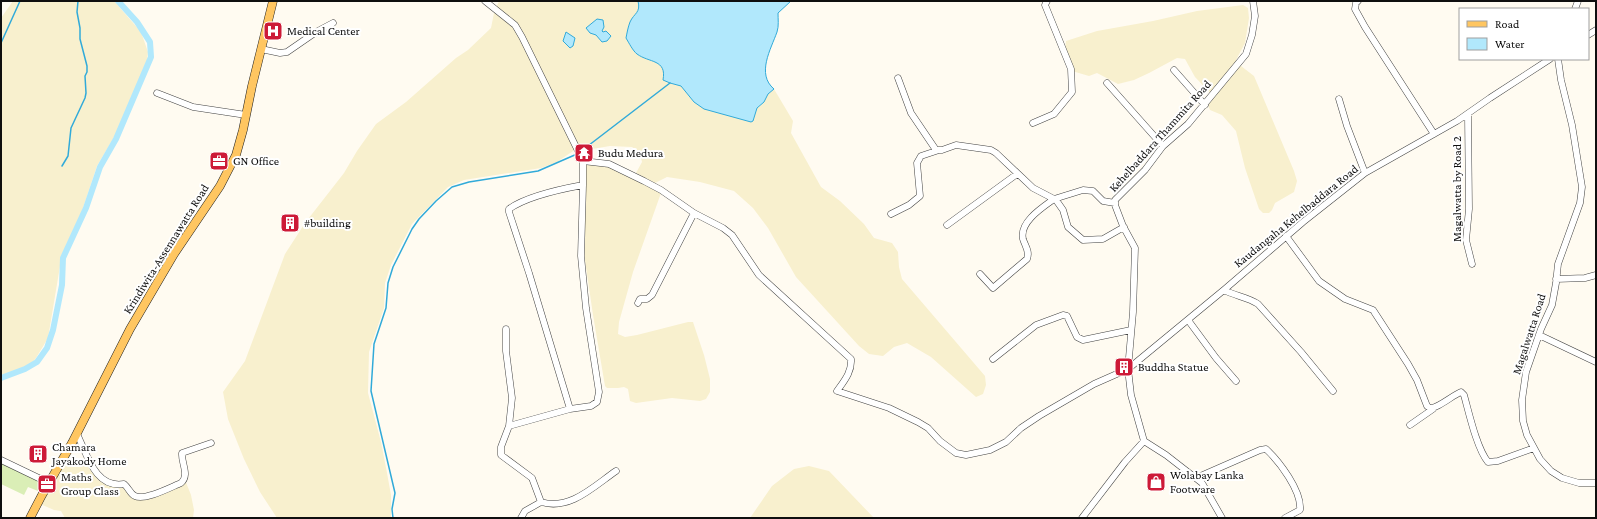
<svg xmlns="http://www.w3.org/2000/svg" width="1597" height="519" font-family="'Crimson Pro',serif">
	<rect width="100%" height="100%" fill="#fffbf1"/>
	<path fill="#f8f0ce" d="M13,1H114L141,32L148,52L147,60L129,107L120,127L97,166L82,211L62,254L48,338L36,358L32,363L20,369L1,375V18Z
		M499,1H638L639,6L637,14L631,21L626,38L637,54L653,60L664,68L670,83L681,86L694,102L754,118L757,108L761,105L768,94L774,89L793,121L791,133L821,187L840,201L864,224L874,238L892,243L898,252L899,267L902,279L985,376L986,385L983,394L976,397L931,357L907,343L894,347L883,356L869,354L859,346L796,277L768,228L753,208L734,191L700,182L667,177L655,183L647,179L636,173L642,162L640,153L632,147L610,146L592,149L579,147L557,162L541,168L464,180L448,187L412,224L391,265L385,283L384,308L369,352L368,393L381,442L387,473L391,495V518H277L260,492L244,459L228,419L223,392L245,361L285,254L305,223L344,173L357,151L376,124L406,102L456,58L468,50L491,28L494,13Z
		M1243,5L1248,8L1249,18L1245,43L1236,60L1241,66L1254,76L1294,171L1297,181L1294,192L1275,203L1272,210L1269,213H1263L1259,209L1245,168L1236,131L1222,115L1210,110L1208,105L1214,97L1195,77L1185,59L1177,58L1149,73L1134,80L1118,84L1097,73L1089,76L1072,71L1065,50L1066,41L1097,31L1153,21L1197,11Z
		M586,163L609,166L651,186L661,193L633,272L619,322L618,334L625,337L637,335L688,322H693L704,355L710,379V392L706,399L700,401L672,398L636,403L630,401L628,389L624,387L618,388H607L605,386L593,315L585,260L584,230Z
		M63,458L77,467L91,465L99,477L124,484L132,495L142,497L185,480L191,495L194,510L193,518H65L61,511L54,510L38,503Z
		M809,466L829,471L874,518H750L772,486L794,469Z"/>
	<path fill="#daeeb6" d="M1,460L49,483L43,493L28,487L24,495L1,484Z"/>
	<path fill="#b1e8fc" stroke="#31aad9" d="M638,1H791L778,13C778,19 779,26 777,32C771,49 756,74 774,89L768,94L764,102L757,108L753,121L751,122L704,109L694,102L681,86L670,83L663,80C667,59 649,63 637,54C633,51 629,43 626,38C627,33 628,27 630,22C634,13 641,13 638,1Z
		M597,19L603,20L604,27L602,31L603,32L606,31L611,36L607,41L602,42L596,35L590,33L586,28Z
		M566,32L575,38L573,46L570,48L563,41Z"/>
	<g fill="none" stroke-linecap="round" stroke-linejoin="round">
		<path stroke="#31aad9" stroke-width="1.5" d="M1,43L20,1
			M580,152L670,83
			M62,166L68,156L71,128L85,98L86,93L85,76L87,72V66L80,39V28L77,12L78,1
			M393,518L392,509L395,493L371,391L374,344L386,308L388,283L393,267L412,229L419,219L436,201L452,187L469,182L538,171L577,154"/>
		<path stroke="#b1e8fc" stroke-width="6" d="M1,378L25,369L37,362L47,348L53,330L62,285L63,258L86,208L100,167L116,139L151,57L150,42L137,22L118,1"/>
		<defs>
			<path id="minor" d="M485,1L515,25L522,37L583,161V185C561,189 527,196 509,209V212L529,273L570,409
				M1358,1L1356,3L1355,9L1365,27L1434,134
				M1575,9L1578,1
				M1588,35L1596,30
				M261,49L280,53L287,52L316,32L333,23
				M1558,59L1561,80L1572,125L1582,187L1580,203L1558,264L1556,283L1552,305L1541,329L1526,372L1522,400L1523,421L1527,435L1540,459L1551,471L1562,478L1579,483H1596
				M1174,70L1205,105
				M898,78L911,113L936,150H942L956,145L991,150L996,153L1033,188L1056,200L1063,210L1068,227L1083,240L1103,239L1124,227
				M1107,83L1163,146
				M157,93L193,107L246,115
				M1339,99L1347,126L1365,173
				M1468,114L1469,209L1466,240L1472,264
				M1033,123L1054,114L1072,92L1071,69L1045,5L1047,1
				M583,161L609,164L644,181L661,190L694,213L723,228L732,235L759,275L851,359C852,372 844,381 837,391L889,408L918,422L928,428L940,441L956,453L966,455L990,450L1006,442L1021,428L1039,416L1094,384L1128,369L1225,289L1303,222L1365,173L1457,121L1490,98L1550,59
				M1054,199L1083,190L1093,191L1103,201L1115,203
				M891,214L909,205L920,196L917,163L921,156L939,150
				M947,225L1017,174
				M1286,236L1319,281L1345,299L1373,310L1408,364L1417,380L1427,406L1430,408C1437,409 1453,395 1461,392L1464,395C1469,413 1477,449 1488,462L1498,461L1534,448
				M980,274L993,288L1027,259C1030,251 1025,246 1023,239C1019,222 1043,207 1054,199
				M1556,279L1585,278L1596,275
				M1224,290C1235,296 1248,297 1258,304L1301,352L1333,391
				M638,303L640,299H647L652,295L694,213
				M1188,320L1216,358L1236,381
				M506,329V351L512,398L509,426
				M1539,335L1596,362
				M993,359L1036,325L1063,315L1067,316L1077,337L1083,340L1131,330
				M1410,425L1433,409
				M77,434C87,454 95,489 124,484C129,488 130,494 135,496C145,501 171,487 181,483C190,475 181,463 182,453L211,443
				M1,460L49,483
				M1196,478L1260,450L1266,449C1279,461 1302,491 1300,510L1285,518
				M541,502L532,478L501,455V447L509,426L570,409L591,406L597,402L599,392L586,308L581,256L583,185
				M521,518L525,511L541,502C570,511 594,486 616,471
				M1082,518L1125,462L1144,441
				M1222,518L1202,483L1166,455L1144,441L1131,395L1128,369L1133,312L1135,248L1123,226L1115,205V200L1145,170L1163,146L1188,124L1246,54L1252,35L1255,16L1253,1"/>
			<path id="major" d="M30,518L42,495L72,443L130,329L174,254L220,186L236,155L243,130L252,86L273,1"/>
		</defs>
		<use href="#minor" stroke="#424242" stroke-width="7"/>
		<use href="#major" stroke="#202020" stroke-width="9"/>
		<use href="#minor" stroke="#fff" stroke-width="6"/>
		<use href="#major" stroke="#ffc661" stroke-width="8"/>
	</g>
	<defs>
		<symbol id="hospital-square" viewBox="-11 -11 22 22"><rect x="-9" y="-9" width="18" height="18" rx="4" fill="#cd1a37" stroke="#fff"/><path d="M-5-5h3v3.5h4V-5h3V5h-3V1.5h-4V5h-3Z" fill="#fff"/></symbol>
		<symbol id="temple-square" viewBox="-11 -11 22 22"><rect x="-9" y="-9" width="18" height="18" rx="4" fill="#cd1a37" stroke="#fff"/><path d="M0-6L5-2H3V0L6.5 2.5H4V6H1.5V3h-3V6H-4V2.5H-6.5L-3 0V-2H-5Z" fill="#fff"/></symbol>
		<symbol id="office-square" viewBox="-11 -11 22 22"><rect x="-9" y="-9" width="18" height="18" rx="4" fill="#cd1a37" stroke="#fff"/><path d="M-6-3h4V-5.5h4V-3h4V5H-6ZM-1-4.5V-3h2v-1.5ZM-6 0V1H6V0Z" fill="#fff"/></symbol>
		<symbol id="building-square" viewBox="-11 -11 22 22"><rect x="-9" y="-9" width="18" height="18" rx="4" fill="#cd1a37" stroke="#fff"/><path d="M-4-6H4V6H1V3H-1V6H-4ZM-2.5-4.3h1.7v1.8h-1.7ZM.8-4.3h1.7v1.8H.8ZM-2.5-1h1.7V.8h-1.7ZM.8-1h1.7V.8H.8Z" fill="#fff"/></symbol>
		<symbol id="shop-square" viewBox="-11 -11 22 22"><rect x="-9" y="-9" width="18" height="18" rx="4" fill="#cd1a37" stroke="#fff"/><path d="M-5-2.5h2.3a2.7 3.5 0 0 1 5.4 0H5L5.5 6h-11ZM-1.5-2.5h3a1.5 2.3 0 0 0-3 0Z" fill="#fff"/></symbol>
	</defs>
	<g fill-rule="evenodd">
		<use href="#hospital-square" x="262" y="20" width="22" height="22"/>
		<use href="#temple-square" x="573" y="142" width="22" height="22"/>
		<use href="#office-square" x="208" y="150" width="22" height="22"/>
		<use href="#building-square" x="279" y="212" width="22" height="22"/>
		<use href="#building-square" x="1113" y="356" width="22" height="22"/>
		<use href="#building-square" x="27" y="443" width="22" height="22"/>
		<use href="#shop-square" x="1145" y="471" width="22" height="22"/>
		<use href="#office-square" x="36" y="473" width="22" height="22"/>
	</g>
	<g text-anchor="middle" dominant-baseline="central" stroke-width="4" stroke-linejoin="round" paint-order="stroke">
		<g font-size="12" fill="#0f0f0f" stroke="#fff" text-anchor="start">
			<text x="287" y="31">Medical Center</text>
			<text x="598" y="153">Budu Medura</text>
			<text x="233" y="161">GN Office</text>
			<text x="304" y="223">#building</text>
			<text x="1138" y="367">Buddha Statue</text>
			<text x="52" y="447">Chamara<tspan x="52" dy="14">Jayakody Home</tspan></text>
			<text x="1170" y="475">Wolabay Lanka<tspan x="1170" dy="14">Footware</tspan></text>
			<text x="61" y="477">Maths<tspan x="61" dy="14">Group Class</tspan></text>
		</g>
		<g font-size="12" fill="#0f0f0f" stroke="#fff">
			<text transform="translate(1160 136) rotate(-48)">Kehelbaddara Thammita Road</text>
			<text transform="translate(1457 189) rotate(-90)">Magalwatta by Road 2</text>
			<text transform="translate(1296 216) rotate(-39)">Kaudangaha Kehelbaddara Road</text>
			<text transform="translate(166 249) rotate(-58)">Krindiwita-Assennawatta Road</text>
			<text transform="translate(1529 334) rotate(-72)">Magalwatta Road</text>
		</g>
	</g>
	<rect width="1597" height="519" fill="none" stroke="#0f0f0f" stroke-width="4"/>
	<rect x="1459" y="8" width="130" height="52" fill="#ffffff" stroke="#9f9f9f"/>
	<rect x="1467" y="21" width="20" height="6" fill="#ffc661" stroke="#9f9f9f"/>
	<text x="1495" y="28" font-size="12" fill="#0f0f0f">Road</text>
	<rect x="1467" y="38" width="20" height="12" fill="#b1e8fc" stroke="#9f9f9f"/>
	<text x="1495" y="48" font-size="12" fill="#0f0f0f">Water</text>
</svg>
